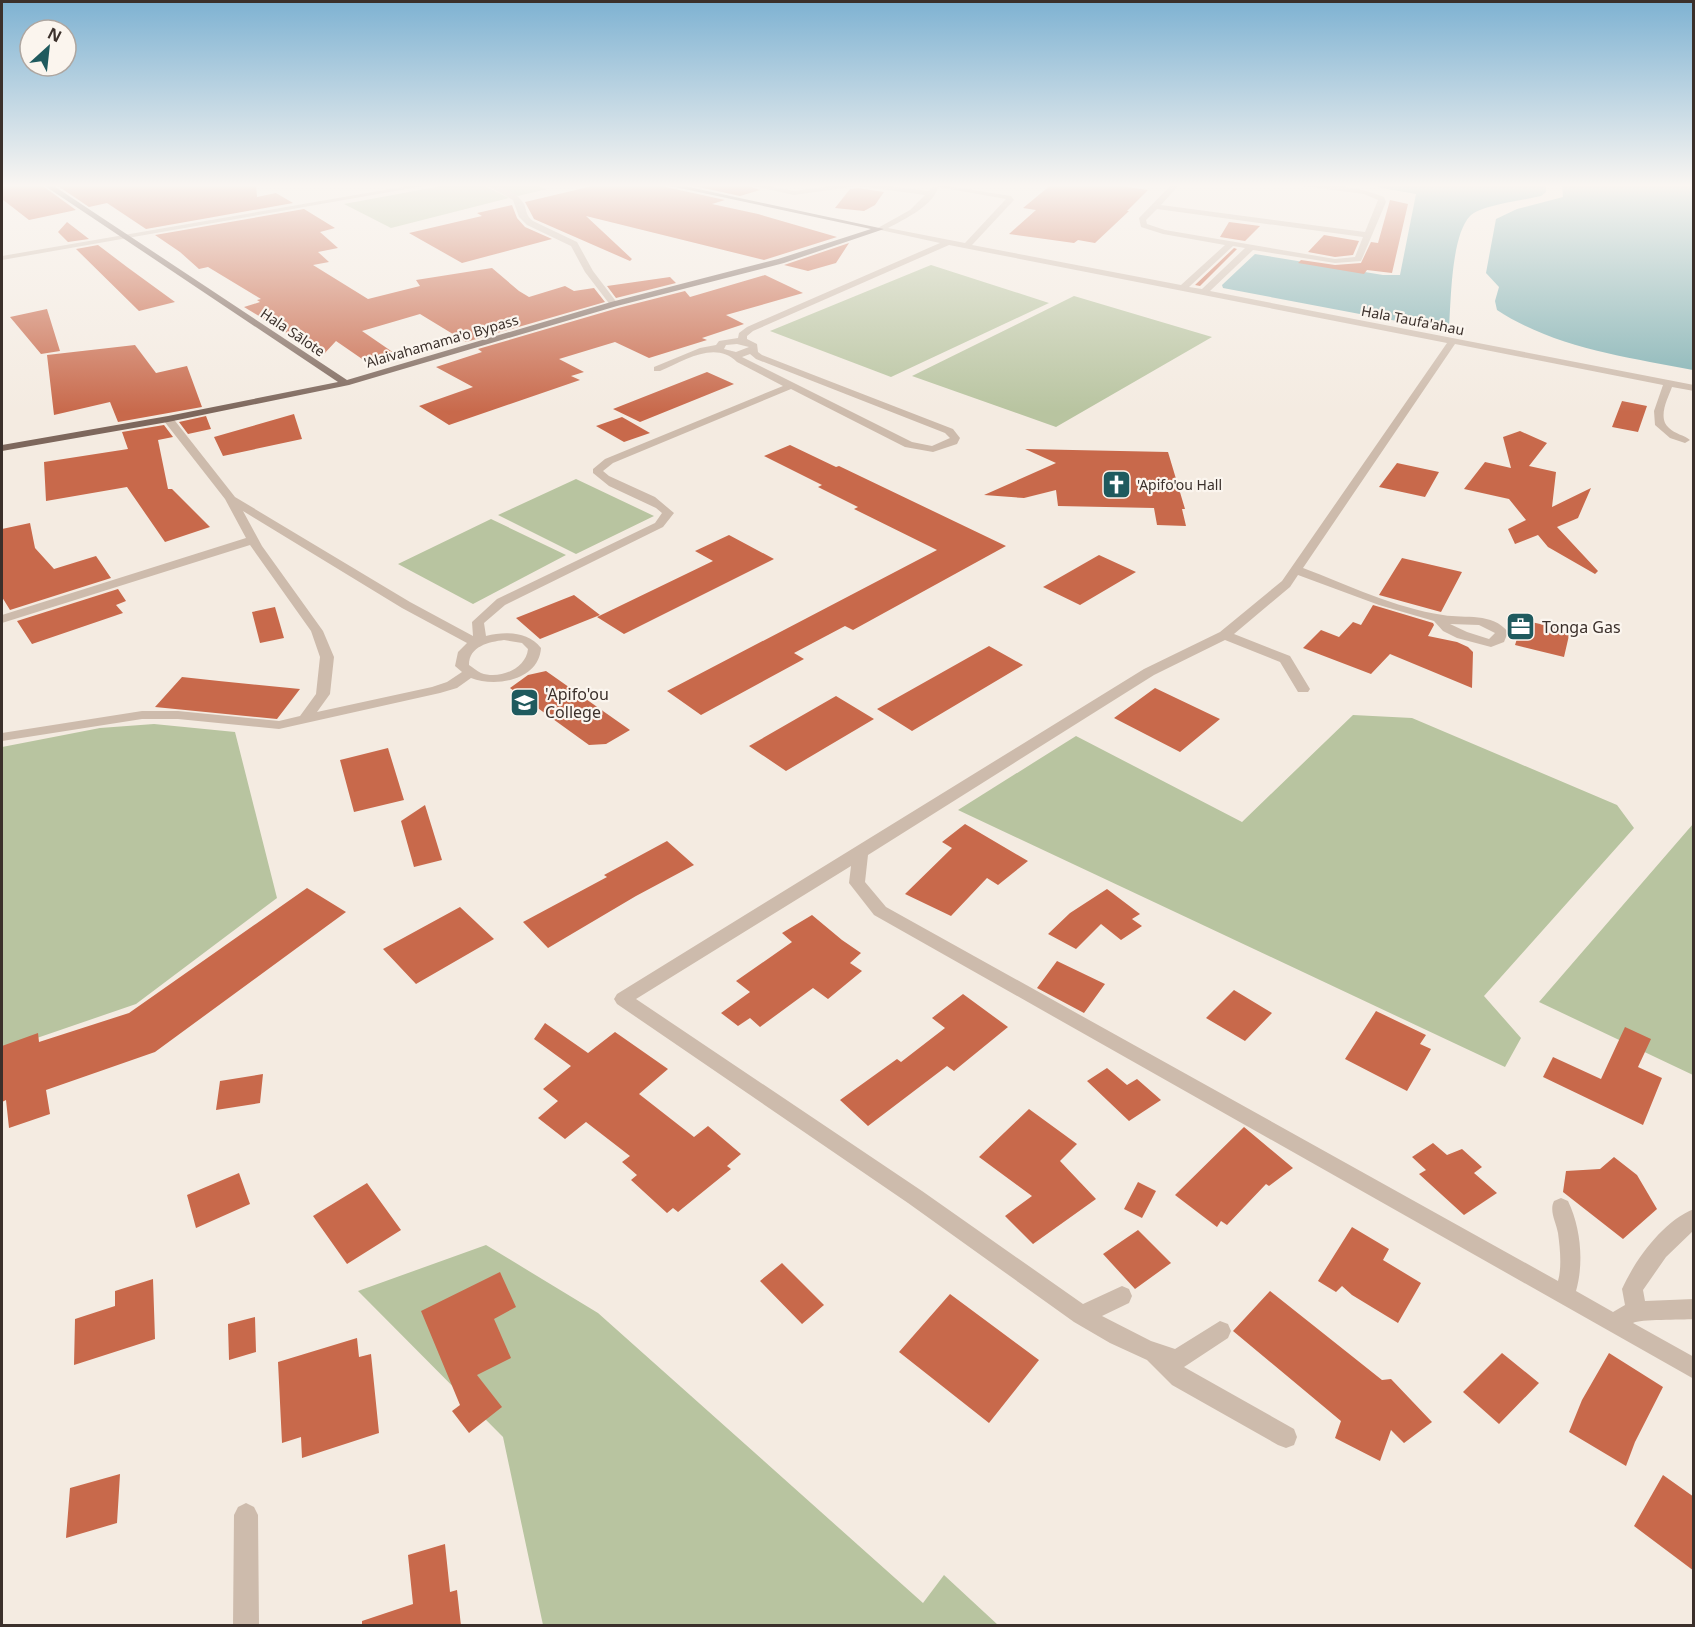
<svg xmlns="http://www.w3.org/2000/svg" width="1695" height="1627" font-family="'Noto Sans',sans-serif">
	<rect width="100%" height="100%" fill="#f4ebe1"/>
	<path fill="#b8c4a0" d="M452,184H481L509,198L391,228L344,204Z
		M493,184H531L547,189L518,196Z
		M931,265L1049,303L891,377L770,331Z
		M1074,296L1212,337L1056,427L912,376Z
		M576,479L654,516L576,554L498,515Z
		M491,519L566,555L473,604L398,564Z
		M1353,715L1412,718L1617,805L1634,828L1484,996L1521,1038L1505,1067L958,810L1076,736L1242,822Z
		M154,724L235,732L277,898L136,1004L2,1050V747L100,728Z
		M1693,824V1075L1539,1002Z
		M486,1245L598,1313L923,1603L944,1575L998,1625H543L503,1437L358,1291Z"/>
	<path fill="#7fb0b2" d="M1376,184H1546V192L1541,196C1525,200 1481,205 1470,216C1451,236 1451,301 1449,328L1439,329L1223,288L1222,285L1255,254L1383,275H1400L1416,194L1377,187L1379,184Z
		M1562,184H1693V370C1626,357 1555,348 1497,310L1495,301L1499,287L1486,273L1496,219L1517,209L1563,197Z"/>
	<path fill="#c8694b" d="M2,184H40L76,210L29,220L2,199Z
		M55,184H256L257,197L276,193L293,203L146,229L107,203L89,207Z
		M601,184H659L661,186L725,200L712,204L758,214L837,237L764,260L586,216L632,259L630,261L534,219L525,202Z
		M685,184H742L760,190L740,196Z
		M1052,184H1108L1148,190L1127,211H1129L1095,243L1078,240L1074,243L1009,234L1036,210L1023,208Z
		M858,188L884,192L875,205L864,211L835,208L850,189Z
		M1390,200L1408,204L1392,273L1367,270L1364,274L1298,263L1301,260L1335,265L1361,263L1371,242L1378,243Z
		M512,205L517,218L525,227L552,239L462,263L409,233L482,216L477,213Z
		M304,209L335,228L320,232L338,248L318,252L329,262L313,265L368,299L420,286L416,280L492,268L519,291L529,297L565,286L574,291L594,288L605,302L466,342L420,314L362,331L394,353L365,361L336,341L323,355L244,307L260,302L257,300L261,299L208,267L199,269L180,252L155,235Z
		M67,222L89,239L68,242L58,232Z
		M1229,222L1260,226L1245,241L1220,237Z
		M1324,235L1359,241L1353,255L1335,257L1308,252Z
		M849,243L836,263L808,271L784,265Z
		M98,245L127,267L175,302L139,311L76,249Z
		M1234,248L1237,249L1200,286L1195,285Z
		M765,275L803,293L726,315L744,324L702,338L707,340L649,358L615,342L559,359L584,372L571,376L580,380L449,425L419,406L473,387L436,367L482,352L478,349L618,308L685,291L690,297Z
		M670,277L676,283L616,298L607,286Z
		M47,309L60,351L41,354L10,317Z
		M135,345L156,373L187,366L202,407L118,422L110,402L54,415L47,355Z
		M707,372L734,384L640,422L613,409Z
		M1622,401L1647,406L1638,432L1612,427Z
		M294,414L302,439L223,456L214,437Z
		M206,416L211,429L188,434L179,422Z
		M622,417L650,433L624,442L596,426Z
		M164,425L173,437L158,440L168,489H172L210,527L165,542L127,487L46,501L44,462L128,449L122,432Z
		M1520,431L1547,443L1529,466L1556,472L1552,507L1591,488L1578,518L1557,527L1598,571L1595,574L1548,547L1538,535L1515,544L1508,529L1526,520L1509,499L1464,489L1485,462L1511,468L1503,437Z
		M790,445L836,467L839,466L1006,546L853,630L845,626L794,653L804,659L701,715L667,691L937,550L854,509L858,507L818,487L822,485L764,456Z
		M1025,449L1168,452L1185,509H1182L1186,526L1157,525L1154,508L1058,506L1056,490L1024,498L984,495L1056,463Z
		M1397,463L1439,472L1425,497L1379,487Z
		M30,523L35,548L54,569L96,556L111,578L10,610L2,597V529Z
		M729,535L774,559L624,634L597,617L713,561L695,551Z
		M1099,555L1136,572L1080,605L1043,587Z
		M1402,558L1462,572L1441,612L1379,595Z
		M118,589L126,601L116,605L123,613L32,644L17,621Z
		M574,595L600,615L540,639L516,618Z
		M1373,605L1433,623L1434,625L1428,636L1457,642L1468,647L1473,652L1472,688L1390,654L1371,674L1303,648L1321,630L1339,637L1353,622L1361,625Z
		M275,607L284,638L260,643L252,612Z
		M1523,620L1570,631L1564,657L1515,645Z
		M989,646L1023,665L912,731L877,709Z
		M546,671L630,730L606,744L589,745L510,688L528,675Z
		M182,677L219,681L300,689L277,719L155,707Z
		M1155,688L1220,719L1180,752L1114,718Z
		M836,696L874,719L786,771L749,746Z
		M388,748L404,800L354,812L340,760Z
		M425,805L442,860L414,867L401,821Z
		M965,824L1028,861L998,885L987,878L951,916L905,894L952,848L942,842Z
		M667,841L694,865L636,896L548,948L523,922L607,877L604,875Z
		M307,888L346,912L155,1052L46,1090L50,1114L9,1128L6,1100L2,1102V1046L38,1033L39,1042L129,1013Z
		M1107,889L1140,914L1132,919L1142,926L1121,940L1101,924L1076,949L1048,934L1070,913Z
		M460,907L494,939L416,984L383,949Z
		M812,915L842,940L861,953L850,963L862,971L828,999L813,988L760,1027L750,1018L738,1026L721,1013L750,992L736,981L792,942L782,933Z
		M1057,961L1105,984L1084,1013L1037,988Z
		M1234,990L1272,1013L1245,1041L1206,1018Z
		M963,994L1008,1027L954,1071L947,1066L868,1126L840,1100L897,1059L901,1062L945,1028L932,1018Z
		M1376,1011L1426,1035L1420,1044L1431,1049L1407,1091L1345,1059Z
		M545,1023L588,1053L615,1032L668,1069L639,1094L694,1137L708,1126L741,1154L727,1166L731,1169L678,1212L673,1208L667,1213L631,1180L637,1175L622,1162L630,1156L586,1122L565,1139L538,1118L558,1101L543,1089L571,1066L534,1039Z
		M1625,1027L1651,1039L1638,1067L1662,1078L1643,1125L1543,1077L1553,1057L1601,1079Z
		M1107,1068L1127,1085L1137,1079L1161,1100L1129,1121L1087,1081Z
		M263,1074L260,1103L216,1110L220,1081Z
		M1029,1109L1077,1144L1060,1161L1096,1199L1033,1244L1005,1216L1032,1196L979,1157Z
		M1244,1127L1293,1168L1269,1186L1266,1184L1227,1225L1221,1221L1217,1227L1175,1195Z
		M1433,1143L1447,1155L1462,1149L1482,1167L1474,1173L1497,1193L1464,1215L1419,1174L1426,1170L1412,1157Z
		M1614,1157L1637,1175L1657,1209L1623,1239L1563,1192L1566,1171L1600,1169Z
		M239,1173L250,1204L196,1228L187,1195Z
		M1138,1182L1156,1191L1142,1218L1124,1209Z
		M367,1183L401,1230L347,1264L313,1216Z
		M1352,1227L1389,1249L1383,1260L1421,1283L1398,1323L1352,1295L1342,1286L1336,1292L1318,1281Z
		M1138,1230L1171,1263L1135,1289L1103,1254Z
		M782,1263L824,1305L802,1324L760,1281Z
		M500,1272L516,1307L494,1319L511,1358L477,1375L502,1407L469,1433L452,1411L460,1405L421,1311Z
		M153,1279L155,1339L74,1365L75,1319L115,1306V1291Z
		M1270,1291L1382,1380L1391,1379L1432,1422L1404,1443L1391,1430L1380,1461L1335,1438L1341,1421L1233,1331Z
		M950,1294L1039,1360L989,1423L899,1352Z
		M255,1317L256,1352L229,1360L228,1324Z
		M357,1338L359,1357L371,1354L379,1433L302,1458L301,1437L282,1443L278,1362Z
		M1502,1353L1539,1383L1499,1424L1463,1392Z
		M1609,1353L1663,1387L1635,1442L1626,1466L1569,1432L1582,1400Z
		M120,1474L117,1523L66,1538L70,1488Z
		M1663,1475L1694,1497V1571L1634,1526Z
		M445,1544L450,1592L457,1590L461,1626H362V1621L413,1604L408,1555Z"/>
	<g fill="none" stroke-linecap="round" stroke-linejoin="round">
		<path fill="#cdbbac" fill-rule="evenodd" d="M419,184H435L2,260V256Z
			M484,184C499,184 516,191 524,204C527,211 526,216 533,221L577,242L593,271L618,304L617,306H611L585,272L571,246L527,225L519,217L513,200Z
			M744,184H758L794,191L844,184H873L929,191L932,187H938C934,205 905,219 888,228L965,243L1006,199L938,187L935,184L1011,196L1014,200L972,245L1181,285L1225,245L1163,234L1141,227L1139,218L1172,184H1180L1161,205L1365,232L1378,200L1364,194L1287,184C1319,183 1355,185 1384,197L1386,202L1361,261L1335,263L1253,250L1210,291L1694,385V391L1672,387C1668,398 1657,418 1669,428C1675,434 1684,435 1690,440L1685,443L1670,438L1655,425L1654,411L1663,385L1455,344L1303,568C1348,585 1395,608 1443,615C1466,619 1492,612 1508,632L1504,642L1491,647L1457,638L1443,631L1434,621L1379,605L1298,575L1290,587L1234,634L1290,656L1310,689L1308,692H1298L1280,662L1225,640L1154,675L868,855L865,882L886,907L1558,1281C1562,1267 1560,1248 1558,1233C1556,1222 1549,1211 1554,1201L1561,1198L1568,1201C1581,1228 1584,1263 1576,1291L1613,1312L1625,1305L1622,1289C1635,1260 1663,1221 1694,1209V1230L1666,1257L1643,1290L1645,1301L1694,1299V1319C1681,1320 1640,1319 1633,1323L1694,1357V1379L874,915L849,883L851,866L636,999L922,1191L1083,1304L1122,1286L1129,1289L1132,1296L1129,1303L1102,1316L1151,1341L1175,1349L1220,1321L1228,1324L1231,1331L1228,1338L1184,1367L1294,1429L1297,1437L1294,1445L1286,1448L1278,1445L1172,1385L1147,1360L1110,1343L1074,1322L908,1203L617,1004L614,999L617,994L1144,669L1220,632L1282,581L1447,343L949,245L753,331L747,336V339L757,344L758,352L762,355L953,429L960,438L957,444L933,452L905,447L791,389L613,463L603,471L609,476L655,497L674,513L663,527L505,605L484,623L486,636C506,631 528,632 541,648C539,680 496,688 471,678L457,688L440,693L279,729L178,719H142L2,741V733L142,711H178L279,721L300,716L316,694L320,657L311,631L250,545L2,623V615L246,538L225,499L164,421V417H172L235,497L410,602L473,636L472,622L497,599L655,523L662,513L656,508L609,486L593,473V469L605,459L783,386L737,362C715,340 684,361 660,371H654V367L700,348L716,345L719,341L738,338L739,333L747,327L940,243L876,229L910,210L925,195L858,186L794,195ZM1157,209L1363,237L1355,257L1335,259L1165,230L1147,224L1146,220ZM1233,246L1245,248L1202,289L1189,287ZM737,344L749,347L736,352L724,349L726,345ZM750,354L756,359L945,433L950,438L932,446L912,442L742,357ZM243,511L402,608L467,643L458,652L455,666L462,672L447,682L432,687L317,712L330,694L334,657L323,631L262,546ZM1450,624L1479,625L1495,633L1489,639L1467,632ZM504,640L522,643L528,649C526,669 499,680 481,673C477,671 472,667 469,665C469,646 489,642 504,640Z
			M246,1503L254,1507L258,1515L259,1626H233L234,1515L238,1507Z"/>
		<path fill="#7d675c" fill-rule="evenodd" d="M42,184H51L347,380L611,302L778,259L871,229L661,184H675L884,229L784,263L617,306L349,385L168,422L2,451V445L168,416L338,382Z"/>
	</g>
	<linearGradient id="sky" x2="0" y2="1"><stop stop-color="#7eb2d2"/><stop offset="0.45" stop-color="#faf6f2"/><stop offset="1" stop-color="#faf6f2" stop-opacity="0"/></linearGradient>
	<rect width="1695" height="412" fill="url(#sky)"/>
	<defs>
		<symbol id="church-square" viewBox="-11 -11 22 22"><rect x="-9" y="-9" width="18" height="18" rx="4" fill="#1f5a5e" stroke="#fbf5ee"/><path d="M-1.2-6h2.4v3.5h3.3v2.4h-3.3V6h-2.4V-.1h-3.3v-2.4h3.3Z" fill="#fff"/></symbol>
		<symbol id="office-square" viewBox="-11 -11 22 22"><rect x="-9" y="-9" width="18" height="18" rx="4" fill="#1f5a5e" stroke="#fbf5ee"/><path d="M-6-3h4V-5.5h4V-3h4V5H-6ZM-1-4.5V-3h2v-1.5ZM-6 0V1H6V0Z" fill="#fff"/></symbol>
		<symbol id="school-square" viewBox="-11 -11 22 22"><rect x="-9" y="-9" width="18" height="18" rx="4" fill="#1f5a5e" stroke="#fbf5ee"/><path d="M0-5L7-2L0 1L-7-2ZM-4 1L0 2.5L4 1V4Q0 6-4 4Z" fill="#fff"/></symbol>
	</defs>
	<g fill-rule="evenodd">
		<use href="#church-square" x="1100" y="468" width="33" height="33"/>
		<use href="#office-square" x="1504" y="610" width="33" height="33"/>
		<use href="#school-square" x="508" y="686" width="33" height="33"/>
	</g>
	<g text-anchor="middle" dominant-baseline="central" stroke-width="4.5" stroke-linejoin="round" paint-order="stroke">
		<g font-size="14" fill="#3b302b" stroke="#fbf5ee">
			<text transform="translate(1413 320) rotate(11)">Hala Taufa'ahau</text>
			<text transform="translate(293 332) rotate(34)">Hala Sālote</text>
			<text transform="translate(441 341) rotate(-16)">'Alaivahamama'o Bypass</text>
		</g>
		<g font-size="14" fill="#3b302b" stroke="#fbf5ee" text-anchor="start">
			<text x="1137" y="484">'Apifo'ou Hall</text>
		</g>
		<g font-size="16" fill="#3b302b" stroke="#fbf5ee" text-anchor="start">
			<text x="1542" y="627">Tonga Gas</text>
			<text x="545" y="694">'Apifo'ou<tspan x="545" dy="18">College</tspan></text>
		</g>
	</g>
	<rect width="1695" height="1627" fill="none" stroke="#3b302b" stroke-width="6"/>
	<g transform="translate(48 48) rotate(27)"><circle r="28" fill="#fbf5ee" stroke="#aea6a0" stroke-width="1.5"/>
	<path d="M0-4.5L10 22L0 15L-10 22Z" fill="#1f5a5e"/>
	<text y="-9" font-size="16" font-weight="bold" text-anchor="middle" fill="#3b302b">N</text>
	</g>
</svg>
